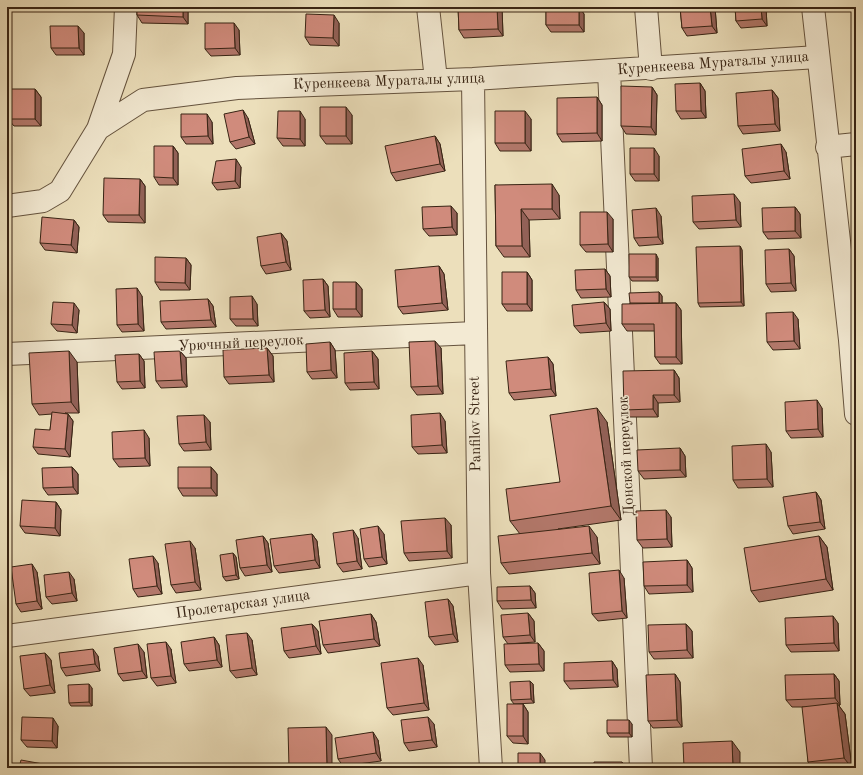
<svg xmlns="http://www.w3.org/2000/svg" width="863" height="775" font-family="'Old Standard TT',serif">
	<rect width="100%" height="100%" fill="#ecdfbb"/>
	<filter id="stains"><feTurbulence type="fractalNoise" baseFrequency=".005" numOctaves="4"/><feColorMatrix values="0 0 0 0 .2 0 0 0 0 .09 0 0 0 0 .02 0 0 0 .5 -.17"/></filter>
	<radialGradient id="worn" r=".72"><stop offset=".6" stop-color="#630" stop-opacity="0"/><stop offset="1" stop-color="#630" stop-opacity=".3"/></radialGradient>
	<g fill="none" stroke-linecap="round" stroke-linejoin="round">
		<defs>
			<path id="minor" d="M428,7L436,80
				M646,7L651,69
				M609,71L641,768
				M473,79L479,573L491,768
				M98,129L124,54L126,7
				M7,206L43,201L60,191L98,129L143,100L237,88L473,79L818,57
				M7,354L475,333
				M7,636L479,573"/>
			<path id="tertiary" d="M813,7L850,340L856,414
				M827,147L856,144"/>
		</defs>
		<use href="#minor" stroke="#65533e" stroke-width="24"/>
		<use href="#tertiary" stroke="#65533e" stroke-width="24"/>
		<use href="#minor" stroke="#f3ead3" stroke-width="22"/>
		<use href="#tertiary" stroke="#f3ead3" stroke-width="22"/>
	</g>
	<path fill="#b3786b" stroke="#382414" d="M137,7H188V24L142,23L137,15Z
		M458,7H502L503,36L464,38L459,30Z
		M546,7H579L584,14V32H551L546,25Z
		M595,7H624V10L598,11Z
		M680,7H715L717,33L687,36L682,28Z
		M735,7H766L767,26L741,28L736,21Z
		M339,23V46L310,45L305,37Z
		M239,30L240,55L211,56L205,49Z
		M84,33V55H56L51,48Z
		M700,83L705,91L706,118L681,119L676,111Z
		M652,87L657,95L656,135L626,134L621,126Z
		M35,89L41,97V126H14L8,119Z
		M772,90L778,98L780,131L743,134L738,126Z
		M597,97L602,105V141L562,142L557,134Z
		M352,115V144H326L320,136Z
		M248,118L255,144L236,149L230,142Z
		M305,119V146H283L277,138Z
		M531,119V151H500L495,143Z
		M212,122L213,144H186L181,137Z
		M435,136L440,144L445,171L396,181L391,173Z
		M173,146L178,153V185H159L154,177Z
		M786,152L790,179L751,183L745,176Z
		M659,156V181H635L630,174Z
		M241,167L240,188L217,190L212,183Z
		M140,179L145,186V223L108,222L103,215Z
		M495,185L559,195L560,219L529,220L530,257H504L496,246Z
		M740,202L741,227L699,229L693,222Z
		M795,207L800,214L801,238L768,239L763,232Z
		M457,213V235L429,236L423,229Z
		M661,216L663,244L639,246L634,238Z
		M613,219V252H586L580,245Z
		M74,220L79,227L77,253L45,250L40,243Z
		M281,233L287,241L291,270L266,274L261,266Z
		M740,246L742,250L744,306L700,307L698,303Z
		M789,249L794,256L796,291L771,292L766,284Z
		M186,258L191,265L190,290H160L155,282Z
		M658,258V281H632L629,277Z
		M439,266L444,274L448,310L403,314L398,307Z
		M605,269L610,276L611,297L581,298L576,290Z
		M527,272L532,280V311H507L502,304Z
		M323,279L328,286L330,317L310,318L304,311Z
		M356,282L362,289V317H338L333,309Z
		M659,292L662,296V303H676L681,310L682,364H660L655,357V331H627L622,324L630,303Z
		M142,296L144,331L122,332L117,325Z
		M208,299L213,306L216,327L166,329L161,322Z
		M604,302L610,309L611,331L580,333L574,326Z
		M257,304L258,326H236L230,319Z
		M79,310L77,333L57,331L51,324Z
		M798,319L800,349L773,350L767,342Z
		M330,342L335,350L337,378L312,379L307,372Z
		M267,348L273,356L274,382L229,384L224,377Z
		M441,348L443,394L417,395L411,387Z
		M180,351L186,358L187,387L161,388L156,381Z
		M372,351L378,359L379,389L350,390L345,383Z
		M139,354L144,361L145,388L122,389L117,382Z
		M548,357L553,364L556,396L514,400L509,393Z
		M77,362L79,413H65L68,414L73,421L70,457L38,454L33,447L50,430L52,414L39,415L32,404Z
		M674,370L679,378L680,402L658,403V417H629L624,410Z
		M822,408L823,437L791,438L786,431Z
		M445,421L447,453L418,454L412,447Z
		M210,422L211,450L184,451L179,444Z
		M607,422L621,520L558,529L597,537L600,564L509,574L501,563L520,534L510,521L560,482Z
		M149,438L150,466L119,467L113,459Z
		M680,448L685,456L686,477L644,479L638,471Z
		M771,452L773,487L738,488L733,480Z
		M72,467L78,474V494L48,495L43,488Z
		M211,467L217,474V496H183L178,488Z
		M816,492L821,500L825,529L793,534L788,526Z
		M56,502L61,510L60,536L25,533L20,526Z
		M671,517L672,547L643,548L637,540Z
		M451,525L452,558L409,561L404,553Z
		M312,534L317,541L320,568L279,573L274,566Z
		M384,534L387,564L369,567L364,559Z
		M263,536L268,543L272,572L245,576L240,568Z
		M819,536L827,547L833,590L759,602L751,591Z
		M358,538L362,569L343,572L337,564Z
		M195,548L201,590L176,593L171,585Z
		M233,553L236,557L239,579L226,581L223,577Z
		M687,560L692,568L693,592L649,594L644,586Z
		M158,563L162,594L138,597L133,589Z
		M37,572L42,609L21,612L16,604Z
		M624,578L627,618L598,621L592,614Z
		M74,579L77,601L52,604L46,597Z
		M530,586L535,593L536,608L502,609L497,601Z
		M448,599L453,606L458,642L435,645L429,637Z
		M528,613L534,621L535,642L508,644L503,637Z
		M371,614L376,622L380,646L328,653L323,645Z
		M838,623L839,651L791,652L786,645Z
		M312,624L318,631L321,654L289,658L284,651Z
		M686,624L692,631L693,658L654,659L649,652Z
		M214,637L219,645L222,667L189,671L184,664Z
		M252,640L257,675L236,678L230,671Z
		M538,643L544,651V671L510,672L505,665Z
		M171,649L176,683L157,686L151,678Z
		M144,652L147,678L123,681L118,674Z
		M45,653L51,660L55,693L30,696L24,689Z
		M98,656L100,671L66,676L61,668Z
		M612,661L617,669L618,687L570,689L564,681Z
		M423,665L429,710L393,715L387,708Z
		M675,674L680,682L682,727L653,728L648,721Z
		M834,674L839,681L840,705L839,706L845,714L852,768H812L808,762L807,707H792L786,700Z
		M530,681L533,684L534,703L514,704L511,700Z
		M92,688V706H71L69,703Z
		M523,704L528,712V744L513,743L507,736Z
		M434,724L437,747L409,751L404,743Z
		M632,724V737H610L607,733Z
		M58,726L57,748L27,747L21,740Z
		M378,740L381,761L343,766L338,759Z"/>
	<path fill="#926157" stroke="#382414" d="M183,7H188V24L183,17Z
		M497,7H502L503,36L498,29Z
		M579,7L584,14V32L579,25Z
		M710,7H715L717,33L712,26Z
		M761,7H766L767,26L762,19Z
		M334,15L339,23V46L333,38Z
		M234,23L239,30L240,55L235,48Z
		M78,26L84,33V55L79,48Z
		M700,83L705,91L706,118L701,111Z
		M652,87L657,95L656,135L651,127Z
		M35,89L41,97V126L35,119Z
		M772,90L778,98L780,131L775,124Z
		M597,97L602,105V141L597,133Z
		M346,107L352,115V144L346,136Z
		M243,110L248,118L255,144L249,137Z
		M300,111L305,119V146L300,139Z
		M525,111L531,119V151L525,143Z
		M207,114L212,122L213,144L208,136Z
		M435,136L440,144L445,171L440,164Z
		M7,144L9,147L8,174L7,173Z
		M781,144L786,152L790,179L784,171Z
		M173,146L178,153V185L173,178Z
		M654,148L659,156V181L654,174Z
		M236,159L241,167L240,188L235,181Z
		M140,179L145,186V223L139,215Z
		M552,184L559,195L560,219L552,209Z
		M734,194L740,202L741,227L736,220Z
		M451,206L457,213V235L452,227Z
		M795,207L800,214L801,238L795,231Z
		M656,208L661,216L663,244L658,237Z
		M521,209L529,220L530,257L522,246Z
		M607,212L613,219V252L608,244Z
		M74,220L79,227L77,253L71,245Z
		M281,233L287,241L291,270L286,262Z
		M740,246L742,250L744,306L741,302Z
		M789,249L794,256L796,291L791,283Z
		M656,254L658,258V281L656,277Z
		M186,258L191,265L190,290L185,283Z
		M439,266L444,274L448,310L442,303Z
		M605,269L610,276L611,297L606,289Z
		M527,272L532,280V311L527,304Z
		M323,279L328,286L330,317L325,310Z
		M356,282L362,289V317L356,309Z
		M137,288L142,296L144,331L138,324Z
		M659,292L662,296V309L659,305Z
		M252,296L257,304L258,326L253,319Z
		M208,299L213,306L216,327L211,320Z
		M604,302L610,309L611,331L606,323Z
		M74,303L79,310L77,333L72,325Z
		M676,303L681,310L682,364L676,357Z
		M793,312L798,319L800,349L794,341Z
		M435,341L441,348L443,394L438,386Z
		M330,342L335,350L337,378L331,370Z
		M267,348L273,356L274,382L269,375Z
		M69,351L77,362L79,413L71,402Z
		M180,351L186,358L187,387L182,380Z
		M372,351L378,359L379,389L374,382Z
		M139,354L144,361L145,388L140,381Z
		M548,357L553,364L556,396L551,389Z
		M674,370L679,378L680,402L674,395Z
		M653,395L658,403V417L653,409Z
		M817,400L822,408L823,437L818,429Z
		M597,408L607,422L621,520L611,506Z
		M440,413L445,421L447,453L442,445Z
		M68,414L73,421L70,457L65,449Z
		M204,415L210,422L211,450L206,442Z
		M144,430L149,438L150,466L145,458Z
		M766,444L771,452L773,487L767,479Z
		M680,448L685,456L686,477L680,470Z
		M72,467L78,474V494L73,487Z
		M211,467L217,474V496L211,488Z
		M816,492L821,500L825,529L820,522Z
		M56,502L61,510L60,536L55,528Z
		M666,510L671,517L672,547L667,539Z
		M445,518L451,525L452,558L447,551Z
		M378,526L384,534L387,564L382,557Z
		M589,526L597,537L600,564L592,553Z
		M353,530L358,538L362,569L357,561Z
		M312,534L317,541L320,568L315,560Z
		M263,536L268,543L272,572L267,565Z
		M819,536L827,547L833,590L826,579Z
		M190,541L195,548L201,590L195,582Z
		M233,553L236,557L239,579L236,575Z
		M153,556L158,563L162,594L157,586Z
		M687,560L692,568L693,592L687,585Z
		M32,564L37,572L42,609L37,601Z
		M619,570L624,578L627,618L622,611Z
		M69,572L74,579L77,601L72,593Z
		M530,586L535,593L536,608L531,600Z
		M448,599L453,606L458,642L453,634Z
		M528,613L534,621L535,642L530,635Z
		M371,614L376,622L380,646L374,639Z
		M833,616L838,623L839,651L834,643Z
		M312,624L318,631L321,654L316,646Z
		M686,624L692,631L693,658L687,650Z
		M247,633L252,640L257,675L252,668Z
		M214,637L219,645L222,667L217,660Z
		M166,642L171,649L176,683L171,676Z
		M538,643L544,651V671L539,664Z
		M138,644L144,652L147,678L142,671Z
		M93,649L98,656L100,671L95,664Z
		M45,653L51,660L55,693L50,685Z
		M418,658L423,665L429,710L424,703Z
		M612,661L617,669L618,687L613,680Z
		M675,674L680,682L682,727L677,720Z
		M834,674L839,681L840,705L835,698Z
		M530,681L533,684L534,703L531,699Z
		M89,684L92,688V706L89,702Z
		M837,703L845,714L852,768L844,758Z
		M523,704L528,712V744L523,736Z
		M428,717L434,724L437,747L432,740Z
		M53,718L58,726L57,748L52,741Z
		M629,720L632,724V737L629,733Z
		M326,727L332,735V768H327Z
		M373,732L378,740L381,761L376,753Z
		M732,741L740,752V768H733Z
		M540,753L545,760V768H540Z
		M622,762L627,768H622Z"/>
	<path fill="#d08b7c" stroke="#382414" d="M137,7H183V17L137,15Z
		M458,7H497L498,29L459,30Z
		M546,7H579V25H546Z
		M680,7H710L712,26L682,28Z
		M735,7H761L762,19L736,21Z
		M306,14L334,15L333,38L305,37Z
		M205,23H234L235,48L205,49Z
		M50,26H78L79,48H51Z
		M700,83L701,111H676L675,84Z
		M621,86L652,87L651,127L621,126Z
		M8,89H35V119H8Z
		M772,90L775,124L738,126L736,93Z
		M597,97V133L557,134V98Z
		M320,107H346V136H320Z
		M243,110L249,137L230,142L224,114Z
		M278,111H300V139L277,138Z
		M495,111H525V143H495Z
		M181,114H207L208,136L181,137Z
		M435,136L440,164L391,173L385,146Z
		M781,144L784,171L745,176L742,149Z
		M154,146H173V178L154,177Z
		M630,148H654V174H630Z
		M236,159L235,181L212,183L216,161Z
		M104,178L140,179L139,215H103Z
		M552,184V209H521L522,246H496L495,185Z
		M734,194L736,220L693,222L692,196Z
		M451,206L452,227L423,229L422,207Z
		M795,207V231L763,232L762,208Z
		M656,208L658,237L634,238L632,210Z
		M580,212H607L608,244L580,245Z
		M42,217L74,220L71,245L40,243Z
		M281,233L286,262L261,266L257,237Z
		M740,246L741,302L698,303L696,247Z
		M789,249L791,283L766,284L765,250Z
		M629,254H656V277H629Z
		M155,257L186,258L185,283L155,282Z
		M439,266L442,303L398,307L395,270Z
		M605,269L606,289L576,290L575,270Z
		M502,272H527V304H502Z
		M323,279L325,310L304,311L303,280Z
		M333,282H356V309H333Z
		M137,288L138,324L117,325L116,289Z
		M659,292V303H630L629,293Z
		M252,296L253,319H230V297Z
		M208,299L211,320L161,322L160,301Z
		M53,302L74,303L72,325L51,324Z
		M604,302L606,323L574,326L572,305Z
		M676,303V357H655L654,324H622V304Z
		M793,312L794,341L767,342L766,313Z
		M435,341L438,386L411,387L409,342Z
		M330,342L331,370L307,372L306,344Z
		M267,348L269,375L224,377L223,350Z
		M69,351L71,402L32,404L29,353Z
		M180,351L182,380L156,381L154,352Z
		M372,351L374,382L345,383L344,353Z
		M139,354L140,381L117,382L115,355Z
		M548,357L551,389L509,393L506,361Z
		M674,370V395H653V409L624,410L623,371Z
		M817,400L818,429L786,431L785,402Z
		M597,408L611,506L510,521L506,489L560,482L550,415Z
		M52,412L68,414L65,449L33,447L35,429L50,430Z
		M440,413L442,445L412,447L411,415Z
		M204,415L206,442L179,444L177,416Z
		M144,430L145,458L113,459L112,432Z
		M766,444L767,479L733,480L732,446Z
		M680,448V470L638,471L637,450Z
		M72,467L73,487L43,488L42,468Z
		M178,467H211V488H178Z
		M816,492L820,522L788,526L783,497Z
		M22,500L56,502L55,528L20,526Z
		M666,510L667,539L637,540L636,511Z
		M445,518L447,551L404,553L401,521Z
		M378,526L382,557L364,559L360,529Z
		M589,526L592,553L501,563L498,536Z
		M353,530L357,561L337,564L333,533Z
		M312,534L315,560L274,566L270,539Z
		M263,536L267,565L240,568L236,540Z
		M819,536L826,579L751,591L744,548Z
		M190,541L195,582L171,585L165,544Z
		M233,553L236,575L223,577L220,555Z
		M153,556L157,586L133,589L129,559Z
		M687,560V585L644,586L643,562Z
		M32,564L37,601L16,604L11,567Z
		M619,570L622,611L592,614L589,573Z
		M69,572L72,593L46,597L44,575Z
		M530,586L531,600L497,601V587Z
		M448,599L453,634L429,637L425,602Z
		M528,613L530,635L503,637L501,615Z
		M371,614L374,639L323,645L319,621Z
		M833,616L834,643L786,645L785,618Z
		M312,624L316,646L284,651L281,628Z
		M686,624L687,650L649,652L648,625Z
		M247,633L252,668L230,671L226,635Z
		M214,637L217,660L184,664L181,642Z
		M166,642L171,676L151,678L147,644Z
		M538,643L539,664L505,665L504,644Z
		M138,644L142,671L118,674L114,648Z
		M93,649L95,664L61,668L59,653Z
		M45,653L50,685L24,689L20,656Z
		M418,658L424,703L387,708L381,663Z
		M612,661L613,680L564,681V663Z
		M675,674L677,720L648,721L646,675Z
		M834,674L835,698L786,700L785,675Z
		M530,681L531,699L511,700L510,682Z
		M89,684V702L69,703L68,685Z
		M837,703L844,758L808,762L802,707Z
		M507,704H523V736H507Z
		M22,717L53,718L52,741L21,740Z
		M428,717L432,740L404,743L401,720Z
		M607,720H629V733H607Z
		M326,727L327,768H289L288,728Z
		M373,732L376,753L338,759L335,738Z
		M732,741L733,768H684L683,743Z
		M518,753H540V768H518Z
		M21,760L54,766L53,768H19Z
		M594,762H622V768H594Z"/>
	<g text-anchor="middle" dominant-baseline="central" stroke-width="3" stroke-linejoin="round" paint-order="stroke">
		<g font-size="15" fill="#382414" stroke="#f3ead3">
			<text transform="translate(713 64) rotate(-4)">Куренкеева Мураталы улица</text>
			<text transform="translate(389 82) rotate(-2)">Куренкеева Мураталы улица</text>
			<text transform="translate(241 344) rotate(-3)">Урючный переулок</text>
			<text transform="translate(476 424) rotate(-91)">Panfilov Street</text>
			<text transform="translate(627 456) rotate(-93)">Донской переулок</text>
			<text transform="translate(243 605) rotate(-8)">Пролетарская улица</text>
		</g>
	</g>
	<rect width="863" height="775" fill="none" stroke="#ecdfbb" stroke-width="24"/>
	<rect x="8" y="8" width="847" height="759" fill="none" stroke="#382414" stroke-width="2"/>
	<rect x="12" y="12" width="839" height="751" fill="none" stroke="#382414"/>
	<rect width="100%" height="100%" filter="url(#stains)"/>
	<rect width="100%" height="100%" fill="url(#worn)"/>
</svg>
